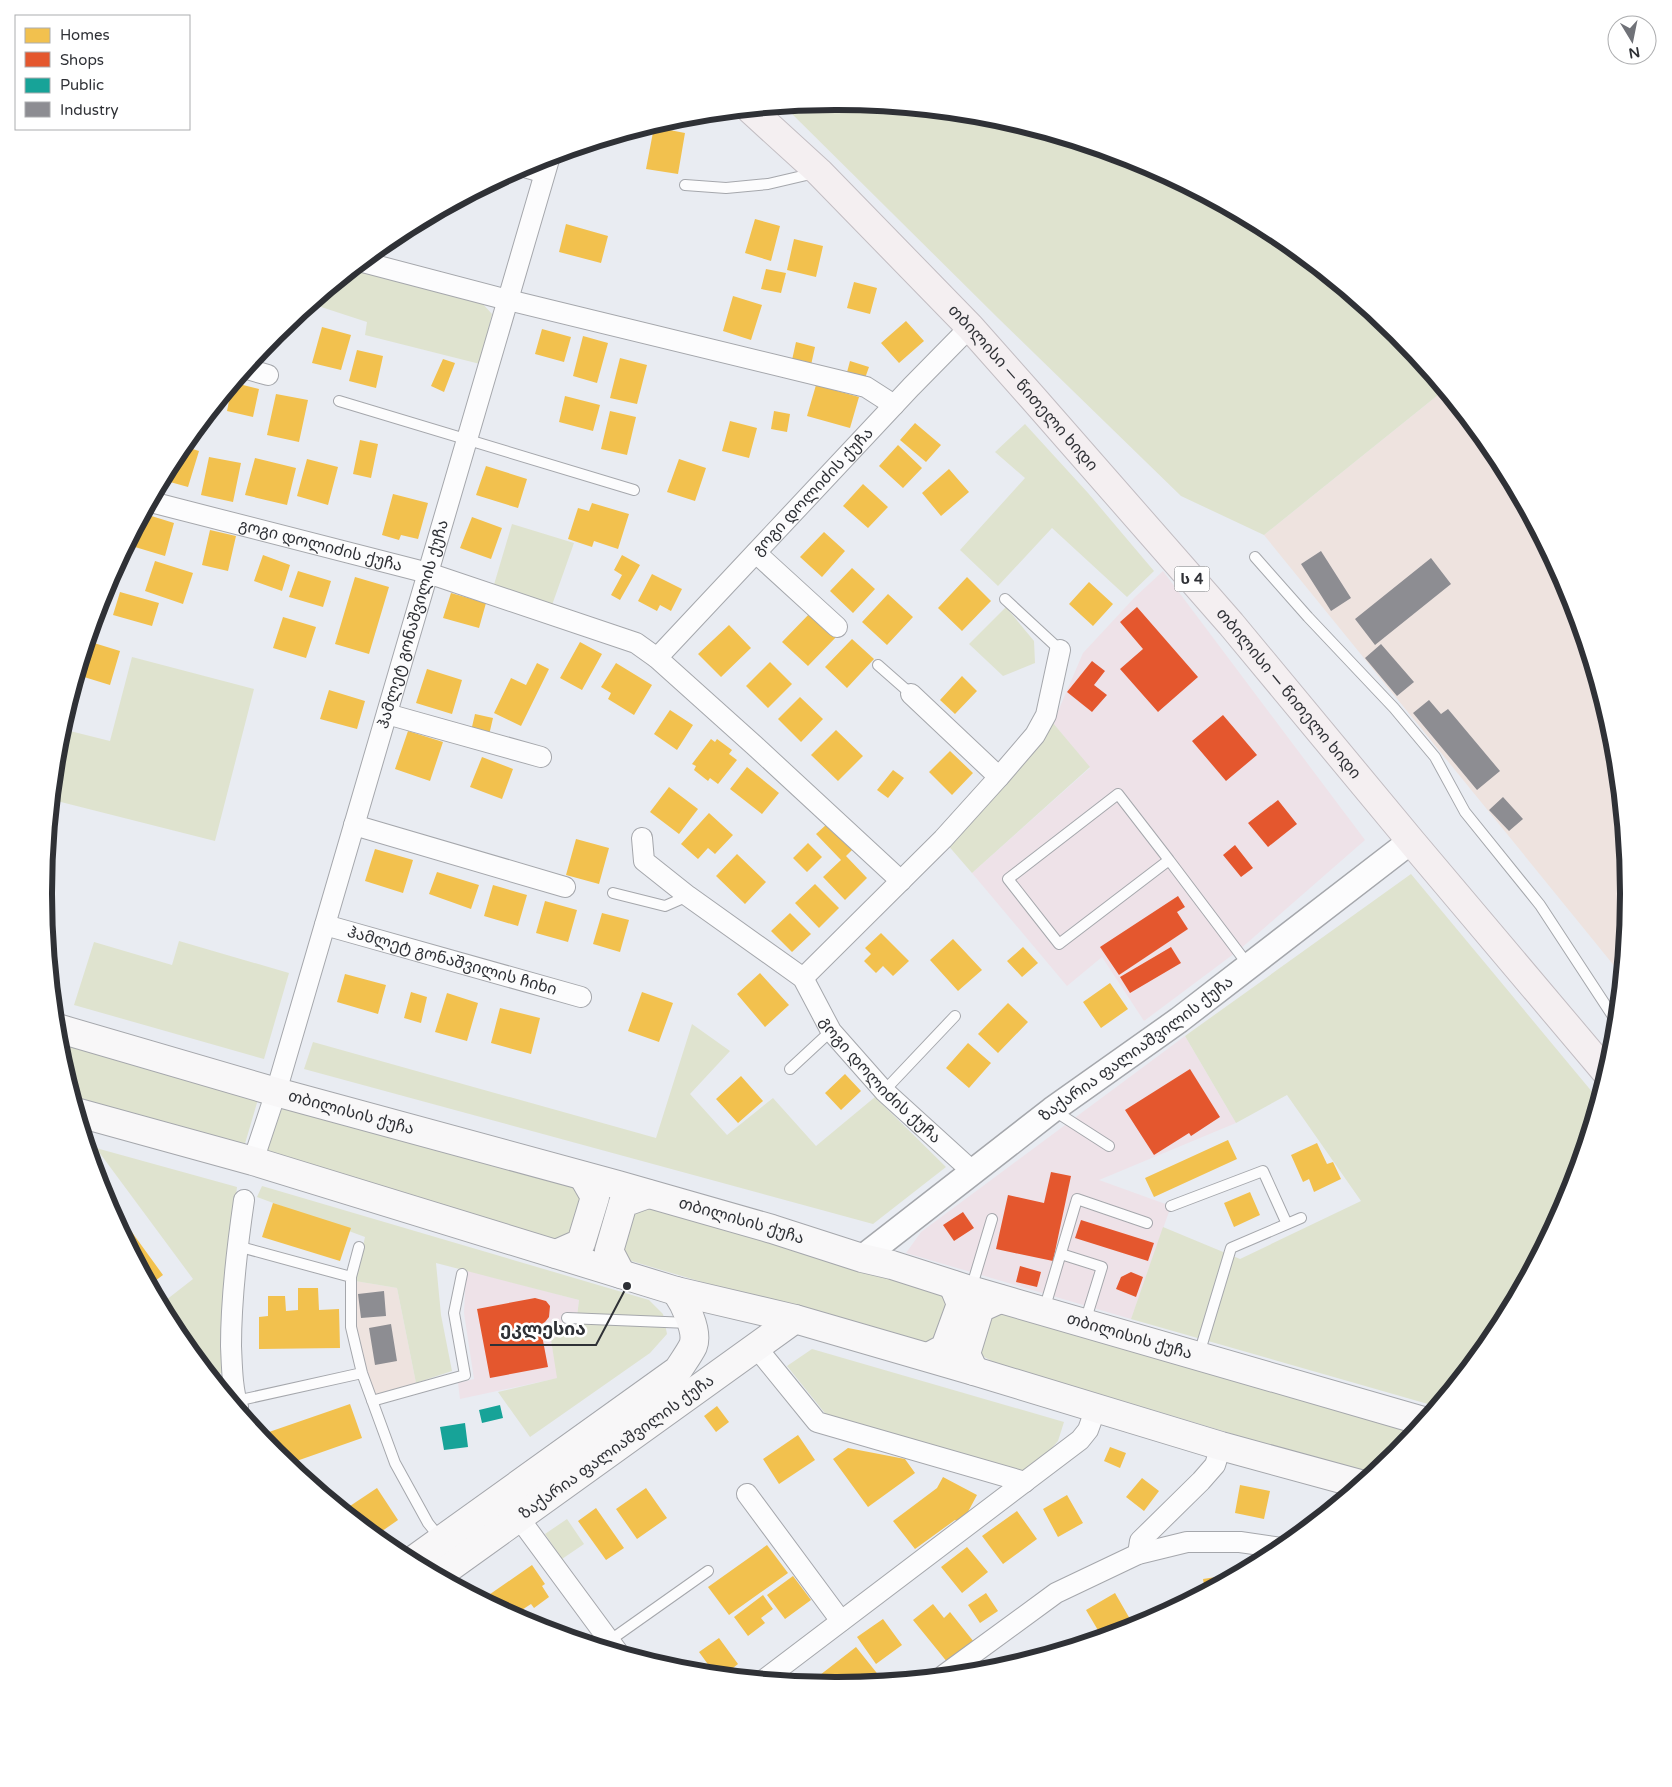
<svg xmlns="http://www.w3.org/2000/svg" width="1672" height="1787" font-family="'Varela Round','Noto Sans Georgian',sans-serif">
	<rect width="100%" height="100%" fill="#e9ecf2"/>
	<path fill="#eee2e8" d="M1163,571L1365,840L1239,950L1144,1021L1102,957L1067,986L972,873L1090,768L1053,723L1083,653L1135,597Z
		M1185,1036L1236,1123L1099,1180L1171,1206L1131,1319L906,1253L921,1232Z
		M466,1270L579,1300L576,1326L551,1341L558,1378L460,1399L458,1383L474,1379L464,1313Z"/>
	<path fill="#eee3df" d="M1443,391L1495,454L1568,591L1613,739L1628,894L1620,973L1264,535Z
		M355,1281L397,1288L416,1383L373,1395L355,1327Z"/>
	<path fill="#dfe3cf" d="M836,101L991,117L1139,162L1276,235L1396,334L1443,391L1264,535L1181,496L998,318L784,106Z
		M357,267L481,302L492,314L480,364L365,335L367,322L312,304Z
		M1025,424L1088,493L1154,571L1127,597L1052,528L998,586L960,550L1025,478L995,452Z
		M512,524L574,543L551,608L493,588Z
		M1006,607L1034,641L1035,663L1003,676L969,644Z
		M132,657L254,689L215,841L53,800L59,739L62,729L110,741Z
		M1053,723L1090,767L972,873L946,843Z
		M1411,874L1598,1099L1568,1197L1495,1334L1435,1406L1131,1319L1163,1227L1240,1259L1361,1201L1287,1095L1236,1123L1185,1036Z
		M179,941L289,973L264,1059L74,1005L94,942L172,965Z
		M692,1024L730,1051L690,1094L727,1135L773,1098L816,1146L875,1097L946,1167L873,1224L304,1069L313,1042L656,1138Z
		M58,1038L259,1096L244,1147L74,1098L59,1048Z
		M284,1103L575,1186L584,1196L582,1228L558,1243L266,1153Z
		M96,1148L237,1187L223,1311L224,1373L210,1374L177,1333L161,1304L193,1279Z
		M262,1186L649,1300L663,1314L667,1334L650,1353L530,1437L498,1392L557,1378L551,1340L576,1326L579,1300L436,1263L441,1315L452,1371L416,1383L397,1288L355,1281L365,1237L257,1197Z
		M650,1206L942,1289L951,1304L938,1344L923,1348L628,1260L620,1247L631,1210Z
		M1000,1307L1416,1429L1396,1454L1370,1475L993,1362L981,1355L977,1342L990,1312Z
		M812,1349L1064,1422L1058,1441L1051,1449L1016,1476L832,1422L787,1366Z
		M567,1519L584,1544L562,1559L545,1534Z"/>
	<path fill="#f2c14e" d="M654,127L685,133L678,174L646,169Z
		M755,219L780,226L771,261L745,253Z
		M566,224L608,236L601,263L559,252Z
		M794,239L823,246L816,277L787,270Z
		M766,269L786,273L781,293L761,289Z
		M854,282L877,288L870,314L847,308Z
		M733,296L762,305L751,340L723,331Z
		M906,321L924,341L899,363L881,343Z
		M322,327L351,335L341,370L312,363Z
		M542,329L571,337L564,362L535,354Z
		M583,336L608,343L597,383L573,376Z
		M796,342L815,347L811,365L792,360Z
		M357,350L383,356L376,388L349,381Z
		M620,358L647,365L637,404L610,398Z
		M443,359L455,363L444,392L431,386Z
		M850,361L869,367L864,381L846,376Z
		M235,383L259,389L253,417L227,411L232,386Z
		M816,385L859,397L850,428L807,416Z
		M276,394L308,400L299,442L267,435Z
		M565,396L600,405L593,431L559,422Z
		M610,411L636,417L627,455L601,449Z
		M774,411L790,414L787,432L771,429Z
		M211,412L206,428L199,427L208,416Z
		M730,421L757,428L749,458L722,451Z
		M915,423L941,445L926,462L900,440Z
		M360,440L378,444L371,478L353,474Z
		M898,445L922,468L903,488L879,466Z
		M183,446L199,451L188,487L163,480L177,453Z
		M209,457L241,463L233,502L201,495Z
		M255,458L296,468L287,505L245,495Z
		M307,459L338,467L328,505L297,496Z
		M679,459L706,468L695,501L667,492Z
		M486,466L527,479L518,508L476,495Z
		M949,469L969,492L941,516L922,493Z
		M863,484L888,507L868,528L843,506Z
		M393,494L428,503L418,539L401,535L399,540L382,535Z
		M592,503L629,514L618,549L594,541L592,547L568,539L578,508L589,511Z
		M145,514L174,523L165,556L135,547Z
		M472,517L502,528L491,559L460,548Z
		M210,530L236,536L228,571L202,565Z
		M824,532L845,551L822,577L800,557Z
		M263,555L290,565L282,591L254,581Z
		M622,555L640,565L620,600L611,595L622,575L614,570Z
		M155,561L193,573L183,604L145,591Z
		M852,568L875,589L853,613L830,591Z
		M298,571L331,581L323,607L289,597Z
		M652,574L682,589L671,611L660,605L657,611L638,601Z
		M355,577L389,587L369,654L335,644Z
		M967,577L991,601L962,631L938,608Z
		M1089,582L1113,604L1093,626L1069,604Z
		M120,592L159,603L152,626L113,615Z
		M451,593L486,603L479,628L443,618Z
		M888,594L913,617L887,645L862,622Z
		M812,611L838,635L808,666L782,642Z
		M283,617L316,627L306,658L273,648Z
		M729,625L751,648L721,677L698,654Z
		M852,639L874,659L847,688L825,667Z
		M580,642L602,654L582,690L560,678Z
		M94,643L120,651L110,685L84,677Z
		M770,662L792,684L768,708L746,686Z
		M537,663L549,669L521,726L494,713L511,678L526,685Z
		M616,663L652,685L634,715L608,699L611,693L601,687Z
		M427,669L462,680L452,714L416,703Z
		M962,676L977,691L955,714L940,700Z
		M329,690L365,701L357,729L320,719Z
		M800,697L823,719L801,742L778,719Z
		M670,710L693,725L677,750L654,734Z
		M475,714L493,718L489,735L471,731Z
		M836,730L863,756L838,781L811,755Z
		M408,731L443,742L430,781L395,769Z
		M711,739L715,742L717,739L732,750L729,754L737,760L718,784L710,778L708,781L694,770L696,766L692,764Z
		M950,751L973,773L952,795L929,772Z
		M482,757L513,769L502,799L470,787Z
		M747,767L779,793L762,814L730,789Z
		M893,770L904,778L888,798L877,790Z
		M669,787L698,809L679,834L650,812Z
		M709,813L733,835L715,854L708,848L698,859L681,844Z
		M827,824L852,850L846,856L867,878L845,900L823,877L841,860L816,834Z
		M576,839L609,848L599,884L566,875Z
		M808,843L822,857L807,872L793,858Z
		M375,849L413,860L403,893L365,881Z
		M737,854L766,882L745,904L716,876Z
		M437,872L479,885L471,909L429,894Z
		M815,884L839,908L819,928L795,903Z
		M493,885L527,895L518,926L484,916Z
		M545,901L577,910L568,942L536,933Z
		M602,913L629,920L620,952L593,944Z
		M790,913L811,934L792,952L771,931Z
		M881,933L909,961L893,976L883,966L876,973L864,961L871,954L865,948Z
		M953,939L982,970L958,991L930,960Z
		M1023,947L1038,963L1022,977L1007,961Z
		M760,973L789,1005L765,1027L737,994Z
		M345,974L386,985L378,1014L337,1002Z
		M1110,983L1128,1009L1101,1028L1083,1002Z
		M411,992L427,997L421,1023L404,1018Z
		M642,992L673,1003L659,1042L628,1031Z
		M447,993L478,1003L467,1041L435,1032Z
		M1008,1003L1028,1022L998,1053L978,1034Z
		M500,1008L540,1018L531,1054L491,1043Z
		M968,1043L991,1063L969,1088L946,1068Z
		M845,1074L861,1091L841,1110L825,1093Z
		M741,1076L763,1101L738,1123L716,1099Z
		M1228,1140L1237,1159L1154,1197L1145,1178Z
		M1317,1143L1327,1164L1333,1162L1341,1179L1314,1192L1309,1179L1303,1182L1291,1155Z
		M102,1191L163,1275L151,1284L104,1196Z
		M1250,1192L1260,1215L1234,1227L1224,1203Z
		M273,1203L351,1228L340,1261L262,1237Z
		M298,1288H318L319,1310L339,1309L340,1348L259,1349V1317L268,1316V1296H285L286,1311L298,1310Z
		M350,1404L362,1438L288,1464L277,1455L269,1432Z
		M717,1406L729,1422L716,1432L704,1416Z
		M798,1435L815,1460L779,1484L763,1459Z
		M1110,1447L1126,1453L1120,1468L1104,1461Z
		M848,1448L905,1459L915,1473L868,1507L833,1459Z
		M943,1477L977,1495L962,1523L955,1520L915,1549L893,1521L937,1488Z
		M1142,1478L1159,1491L1144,1511L1126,1497Z
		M1240,1485L1270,1491L1264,1519L1235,1513Z
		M377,1488L398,1520L375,1536L344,1510Z
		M646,1488L667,1518L637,1539L616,1509Z
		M1067,1495L1083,1523L1058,1537L1043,1509Z
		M596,1508L624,1548L606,1560L578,1521Z
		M1017,1511L1037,1539L1003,1564L982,1536Z
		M767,1545L788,1573L729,1615L708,1587Z
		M967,1547L988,1572L962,1593L941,1567Z
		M532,1565L545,1584L542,1586L549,1597L534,1608L531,1604L514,1615L483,1599Z
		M1229,1575V1577L1205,1590L1203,1579Z
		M793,1576L811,1600L785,1619L767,1595Z
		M986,1593L998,1611L980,1623L968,1605Z
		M1115,1593L1134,1626L1118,1632L1116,1630L1102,1637L1086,1610Z
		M763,1595L773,1609L761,1618L765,1623L748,1636L734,1617Z
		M933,1604L944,1618L950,1612L974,1642L948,1663L913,1620Z
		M883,1619L902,1645L876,1664L857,1637Z
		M719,1638L738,1664L724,1675L715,1674L699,1652Z
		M856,1647L880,1677L873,1682L836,1686L827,1685L820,1675Z"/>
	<path fill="#e4572e" d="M1137,607L1198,677L1158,712L1120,669L1143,649L1120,622Z
		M1092,661L1105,671L1094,685L1107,695L1092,712L1067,692Z
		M1223,715L1257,755L1226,781L1192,741Z
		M1278,800L1297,824L1268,847L1248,823Z
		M1235,845L1253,868L1241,877L1223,855Z
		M1178,896L1185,907L1177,912L1188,929L1119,975L1100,947Z
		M1171,947L1181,963L1130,993L1120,977Z
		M1190,1069L1220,1117L1191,1136L1189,1133L1154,1155L1125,1110Z
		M1051,1172L1071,1176L1053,1261L996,1249L1008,1195L1044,1203Z
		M963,1212L974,1228L954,1241L943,1225Z
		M1081,1220L1154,1243L1148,1261L1075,1238Z
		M1020,1266L1041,1272L1037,1287L1016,1282Z
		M1131,1272L1143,1277L1136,1297L1116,1289L1121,1277Z
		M535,1298L546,1301L550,1306L549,1317L545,1322L540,1325L548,1367L490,1378L477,1309Z"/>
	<path fill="#17a398" d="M500,1405L503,1418L482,1423L479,1410Z
		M465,1423L468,1447L444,1450L440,1427Z"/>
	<path fill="#8d8d92" d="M1321,551L1351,598L1331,611L1301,564Z
		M1431,558L1451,584L1375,645L1355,619Z
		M1381,644L1414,682L1397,696L1365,658Z
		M1429,700L1441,714L1448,709L1500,771L1477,790L1413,713Z
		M1503,797L1523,819L1509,831L1489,810Z
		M384,1291L386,1316L361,1318L358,1294Z
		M391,1324L397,1361L375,1365L369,1328Z"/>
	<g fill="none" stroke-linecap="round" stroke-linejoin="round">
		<defs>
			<path id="service" d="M517,170L544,178
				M685,185L726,188L768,184L815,173
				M339,401L634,490
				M1255,557L1308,617L1394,708L1435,757L1465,812L1540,905L1616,1021
				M1005,599L1060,650
				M878,665L911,694
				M1169,860L1118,794L1008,879L1059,944L1169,860L1249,966
				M613,893L665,906L688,896
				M790,1069L831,1031
				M884,1091L955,1016
				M1053,1110L1109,1146
				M1171,1206L1263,1171L1287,1224
				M237,1246L351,1277
				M359,1247L351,1277V1327L362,1373L395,1463L428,1523L441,1539
				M1061,1254L1102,1267L1085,1322
				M971,1289L992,1219
				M1044,1310L1077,1199L1147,1223
				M567,1318L689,1323
				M1199,1354L1231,1248L1301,1218
				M236,1401L362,1373
				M372,1401L465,1375L454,1313L462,1274
				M609,1641L708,1571"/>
			<g id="minor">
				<path d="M363,262L508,300L866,387L894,405"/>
				<path d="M247,369L268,375"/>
				<path id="s1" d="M151,502L428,573L636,643L657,658L755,746L901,881"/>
				<path d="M756,553L837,627"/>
				<path id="s2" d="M657,658L911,387L970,327"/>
				<path d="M911,694L999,777"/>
				<path d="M387,714L541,757"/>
				<path d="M354,825L565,887"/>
				<path id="s3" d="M642,838L644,861L688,896L803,978L831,1031L884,1091L972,1171"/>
				<path id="s4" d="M325,925L581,997"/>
				<path d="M803,978L943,839L999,777L1035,735L1046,715L1060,650"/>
				<path id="s5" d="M253,1161L276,1092L550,156"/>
				<path d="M756,1347L817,1422L1025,1482"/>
				<path d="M238,1407C232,1387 232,1367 231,1346C231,1297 237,1248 244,1200"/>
				<path d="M747,1494L841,1621"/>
				<path d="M519,1518L617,1651"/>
				<path d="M1138,1554L1140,1541L1201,1481L1215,1465L1221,1446"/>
				<path d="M944,1675L1056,1593L1138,1554L1187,1542H1240L1281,1548"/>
				<path d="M765,1679L1080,1440L1088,1430L1096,1408"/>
			</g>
			<g id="tertiary">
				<path id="s6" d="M862,1258L1052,1110L1179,1020L1411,841"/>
			</g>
			<g id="secondary">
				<path id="s7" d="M57,1028L276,1092L618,1185L772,1229L862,1258L892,1265L970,1290L1423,1421"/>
				<path d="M79,1113L253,1161L676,1291L795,1319L974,1371L1221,1446L1360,1484"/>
				<path d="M556,1254L581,1243L595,1197L583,1176"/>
				<path d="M621,1274L609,1251L623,1203L648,1194"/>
				<path d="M928,1357L945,1348L961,1304L953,1285"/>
				<path d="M974,1371L966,1354L980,1308L1000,1299"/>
				<path d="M412,1561L678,1370C683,1362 689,1354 693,1346C699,1331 684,1303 676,1291"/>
				<path id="s8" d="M439,1575L795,1319"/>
			</g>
			<g id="trunk">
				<path id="s9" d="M751,110L819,172L970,327L1033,398L1231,624L1411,841L1606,1072"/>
			</g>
		</defs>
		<use href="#service" stroke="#a5a7ac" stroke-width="12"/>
		<use href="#minor" stroke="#a5a7ac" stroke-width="22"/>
		<use href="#tertiary" stroke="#a5a7ac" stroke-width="28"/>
		<use href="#secondary" stroke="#a5a7ac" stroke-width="30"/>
		<use href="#trunk" stroke="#c2bdc2" stroke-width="30"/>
		<use href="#service" stroke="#fcfcfd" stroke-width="10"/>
		<use href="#minor" stroke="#fcfcfd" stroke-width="20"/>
		<use href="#tertiary" stroke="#fcfcfd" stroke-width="25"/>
		<use href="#secondary" stroke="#f8f7f8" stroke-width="28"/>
		<use href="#trunk" stroke="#f4eff1" stroke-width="28"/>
	</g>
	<g text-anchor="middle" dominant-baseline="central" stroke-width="5" stroke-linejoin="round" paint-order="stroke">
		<rect fill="#fff" stroke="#6d6f72" stroke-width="1" x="1174.5" y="566.5" width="35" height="25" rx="4"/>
		<g font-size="15" font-weight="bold" fill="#2f3136">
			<text x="1192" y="579">ს 4</text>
		</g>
		<g font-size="16" fill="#2f3136" stroke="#fff">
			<text stroke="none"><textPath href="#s9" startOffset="389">თბილისი — წითელი ხიდი</textPath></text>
			<text stroke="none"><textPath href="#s2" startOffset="228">გოგი დოლიძის ქუჩა</textPath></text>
			<text stroke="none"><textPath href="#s1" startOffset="175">გოგი დოლიძის ქუჩა</textPath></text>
			<text stroke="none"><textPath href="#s5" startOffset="560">ჰამლეტ გონაშვილის ქუჩა</textPath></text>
			<text stroke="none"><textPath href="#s9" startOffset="794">თბილისი — წითელი ხიდი</textPath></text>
			<text stroke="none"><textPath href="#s4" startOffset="132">ჰამლეტ გონაშვილის ჩიხი</textPath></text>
			<text stroke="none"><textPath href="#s6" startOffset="345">ზაქარია ფალიაშვილის ქუჩა</textPath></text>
			<text stroke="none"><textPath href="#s3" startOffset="350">გოგი დოლიძის ქუჩა</textPath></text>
			<text stroke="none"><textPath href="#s7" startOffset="306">თბილისის ქუჩა</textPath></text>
			<text stroke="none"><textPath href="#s7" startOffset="711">თბილისის ქუჩა</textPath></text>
			<text stroke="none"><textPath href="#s7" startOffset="1116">თბილისის ქუჩა</textPath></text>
			<text stroke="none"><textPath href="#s8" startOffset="219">ზაქარია ფალიაშვილის ქუჩა</textPath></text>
		</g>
	</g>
	<path d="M0 0H1672V1787H0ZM835 110H837A783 783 0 0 1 1620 893V894A783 783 0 0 1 837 1677H835A783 783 0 0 1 52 894V893A783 783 0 0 1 835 110Z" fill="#fff" fill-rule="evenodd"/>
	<path fill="none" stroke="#2f3136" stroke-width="6" d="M835 110H837A783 783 0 0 1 1620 893V894A783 783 0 0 1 837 1677H835A783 783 0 0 1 52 894V893A783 783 0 0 1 835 110Z"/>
	<path fill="none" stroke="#2f3136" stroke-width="2" d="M627 1286L596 1345H490"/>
	<circle fill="#2f3136" stroke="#fff" stroke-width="2" cx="627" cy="1286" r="5"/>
	<g font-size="18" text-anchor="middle" font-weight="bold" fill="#2f3136" stroke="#fff" stroke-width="5" stroke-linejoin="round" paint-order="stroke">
		<text x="543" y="1335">ეკლესია</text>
	</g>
	<rect x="15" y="15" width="175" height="115" fill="#ffffff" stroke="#acadaf"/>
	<rect x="25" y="28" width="25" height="15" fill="#f2c14e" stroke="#acadaf"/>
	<text x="60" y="40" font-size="15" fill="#2f3136">Homes</text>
	<rect x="25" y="52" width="25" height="15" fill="#e4572e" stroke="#acadaf"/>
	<text x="60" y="65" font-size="15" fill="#2f3136">Shops</text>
	<rect x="25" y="78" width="25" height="15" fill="#17a398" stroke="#acadaf"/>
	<text x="60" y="90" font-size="15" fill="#2f3136">Public</text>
	<rect x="25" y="102" width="25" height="15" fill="#8d8d92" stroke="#acadaf"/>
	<text x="60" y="115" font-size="15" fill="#2f3136">Industry</text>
	<g transform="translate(1632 40) rotate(170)"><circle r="24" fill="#ffffff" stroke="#acadaf"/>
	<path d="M0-4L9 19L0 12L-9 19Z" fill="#707278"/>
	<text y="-8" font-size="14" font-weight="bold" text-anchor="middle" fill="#2f3136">N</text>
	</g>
</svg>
